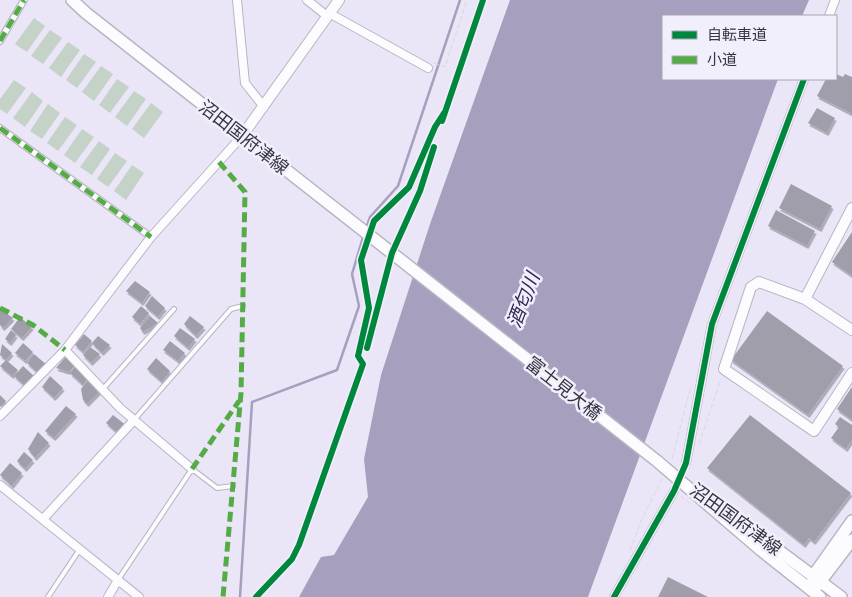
<svg xmlns="http://www.w3.org/2000/svg" width="852" height="597" font-family="Merriweather,'Noto Sans JP',serif">
	<defs>
		<filter id="shadow"><feDropShadow dx="1.5" dy="3" stdDeviation="0" flood-color="#0004"/></filter>
	</defs>
	<rect width="100%" height="100%" fill="#eae6f7"/>
	<path fill="#c5d2c7" d="M34,18L45,26L27,52L15,44Z
		M50,30L62,38L43,64L31,56Z
		M68,42L80,50L61,77L49,68Z
		M84,54L96,62L77,88L66,80Z
		M101,66L113,74L94,101L82,92Z
		M117,79L129,87L110,113L99,105Z
		M14,80L26,88L7,114L0,109V99Z
		M134,91L146,99L127,126L115,117Z
		M32,92L43,101L25,127L13,118Z
		M151,103L163,112L144,138L132,129Z
		M48,104L60,113L42,139L30,131Z
		M65,117L77,125L58,151L47,143Z
		M82,129L94,137L75,163L64,155Z
		M99,141L110,149L92,175L80,167Z
		M115,153L127,161L108,187L97,179Z
		M132,165L144,173L126,200L114,191Z"/>
	<path fill="#a69fbd" d="M510,0H809L802,16H663V79H778L588,597H299L321,557L334,555L368,497L364,459L381,375L430,224Z"/>
	<g fill="none" stroke-linecap="round" stroke-linejoin="round">
		<path stroke="#a69fbd" stroke-width="2.5" d="M366,229L370,217L398,186L460,0
			M240,597L252,402L337,370L359,306L352,274L364,234"/>
	</g>
	<path fill="#a19eab" filter="url(#shadow)" d="M836,74L843,77L845,74L852,77V114L817,96L826,79H836Z
		M817,108L835,118L827,133L808,123Z
		M791,184L832,206L820,229L779,208Z
		M776,210L815,231L807,246L768,226Z
		M852,232V276L832,262Z
		M135,281L150,292L142,303L126,291Z
		M152,296L165,308L158,317L145,306Z
		M141,306L149,313L140,324L132,317Z
		M0,309L13,318L3,328L0,325Z
		M767,311L843,366L808,415L731,360Z
		M150,316L158,323L143,332L140,328Z
		M190,316L204,327L196,336L184,324Z
		M20,317L32,327L22,338L11,329Z
		M180,328L195,339L188,348L174,336Z
		M11,330L16,335L10,343L5,339Z
		M84,334L92,341L83,352L75,345Z
		M98,336L110,345L102,353L92,343Z
		M170,341L185,353L178,361L163,350Z
		M23,343L33,352L25,361L15,353Z
		M2,344L12,353L6,360L0,355Z
		M90,347L100,354L91,363L83,355Z
		M34,354L47,365L39,374L27,363Z
		M66,356L76,364L69,372L56,368Z
		M156,358L170,371L162,382L147,369Z
		M6,360L18,370L12,376L0,366Z
		M23,366L34,376L25,386L14,376Z
		M76,366L88,378L83,385L70,373Z
		M50,376L63,388L54,398L42,387Z
		M88,380L100,391L87,404L83,400L81,389Z
		M852,387V420L837,409Z
		M0,395L6,401L0,407Z
		M66,406L76,414L54,438L45,431Z
		M113,415L127,426L120,435L106,423Z
		M750,415L851,493L814,542L809,538L804,545L707,468Z
		M840,417L852,425V440L846,449L831,438L839,427L835,424Z
		M38,432L49,443L35,458L28,449Z
		M24,452L33,460L25,469L17,461Z
		M10,463L22,473L12,486L0,475Z
		M668,577L708,597H658Z"/>
	<g fill="none" stroke-linecap="round" stroke-linejoin="round">
		<path stroke="#c6c2d2" stroke-width="8" stroke-dasharray="8 4" stroke-linecap="butt" d="M674,491L686,463"/>
		<defs>
			<path id="service" d="M102,390L174,309
				M134,420L231,309L243,306
				M118,580L192,469L217,488L233,486
				M48,597L80,549"/>
			<path id="pedestrian" d="M0,41L24,0
				M0,128L151,237"/>
			<path id="minor" d="M237,0L245,83L264,107
				M307,0L327,16
				M329,13L428,68
				M829,16L835,0
				M65,350L120,408L192,469
				M0,416L65,350L151,237L242,136
				M686,463L712,324L804,79
				M0,485L139,597
				M44,518L134,420
				M108,597L118,580
				M614,597L674,491"/>
			<path id="tertiary" d="M242,136L339,0
				M805,299L852,208
				M852,330L805,299L759,282L751,287L724,369L814,431L852,373"/>
			<path id="secondary" d="M72,0L86,13L657,461L762,551L820,597
				M719,506L841,597
				M813,582V576L852,521
				M817,586L852,540"/>
		</defs>
		<use href="#service" stroke="#b9b6c3" stroke-width="6"/>
		<use href="#pedestrian" stroke="#b9b6c3" stroke-width="8"/>
		<use href="#minor" stroke="#b9b6c3" stroke-width="10"/>
		<use href="#tertiary" stroke="#b9b6c3" stroke-width="12"/>
		<use href="#secondary" stroke="#b9b6c3" stroke-width="14"/>
		<path stroke="#dad8de" stroke-width="1" stroke-dasharray="5 2.5" stroke-linecap="butt" d="M434,63L445,67L467,0
			M699,444L721,379
			M672,459L691,386
			M681,496L692,505
			M630,551L641,521L662,479"/>
		<use href="#service" stroke="#fcfbfe" stroke-width="4"/>
		<use href="#pedestrian" stroke="#fcfbfe" stroke-width="5.5"/>
		<use href="#minor" stroke="#fcfbfe" stroke-width="8"/>
		<use href="#tertiary" stroke="#fcfbfe" stroke-width="10"/>
		<use href="#secondary" stroke="#fcfbfe" stroke-width="11"/>
		<path stroke="#55ac46" stroke-width="5" stroke-dasharray="10 5" stroke-linecap="butt" d="M0,41L24,0
			M0,128L151,237
			M219,162L245,192L241,393L223,597
			M0,308L33,325L65,350
			M192,469L239,401"/>
		<defs>
			<path id="cycleway" d="M442,121L483,0
				M367,348L392,253L420,191L434,147
				M256,597L292,559L299,545L363,364L358,356L369,308L361,260L374,221L409,187L435,127L444,113
				M614,597L674,491L686,463L712,324L804,79"/>
		</defs>
		<use href="#cycleway" stroke="#f2effc" stroke-width="9"/>
		<use href="#cycleway" stroke="#00873e" stroke-width="6"/>
	</g>
	<g text-anchor="middle" dominant-baseline="central" stroke-width="5" stroke-linejoin="round" paint-order="stroke">
		<g font-size="18" fill="#373440" stroke="#f2effc">
			<text transform="translate(244 137) rotate(38)">沼田国府津線</text>
			<text transform="translate(564 388) rotate(38)">富士見大橋</text>
			<text transform="translate(736 519) rotate(36)">沼田国府津線</text>
		</g>
		<g font-size="19" font-style="italic" fill="#352656" stroke="#f2effc">
			<text transform="translate(523 300) rotate(-69)">酒匂川</text>
		</g>
	</g>
	<rect x="662" y="15" width="175" height="65" fill="#f2effc" stroke="#a7a4b1"/>
	<rect x="672" y="31" width="25" height="8" fill="#00873e" stroke="#a7a4b1"/>
	<text x="707" y="40" font-size="15" fill="#373440">自転車道</text>
	<rect x="672" y="56" width="25" height="8" fill="#55ac46" stroke="#a7a4b1"/>
	<text x="707" y="65" font-size="15" fill="#373440">小道</text>
</svg>
